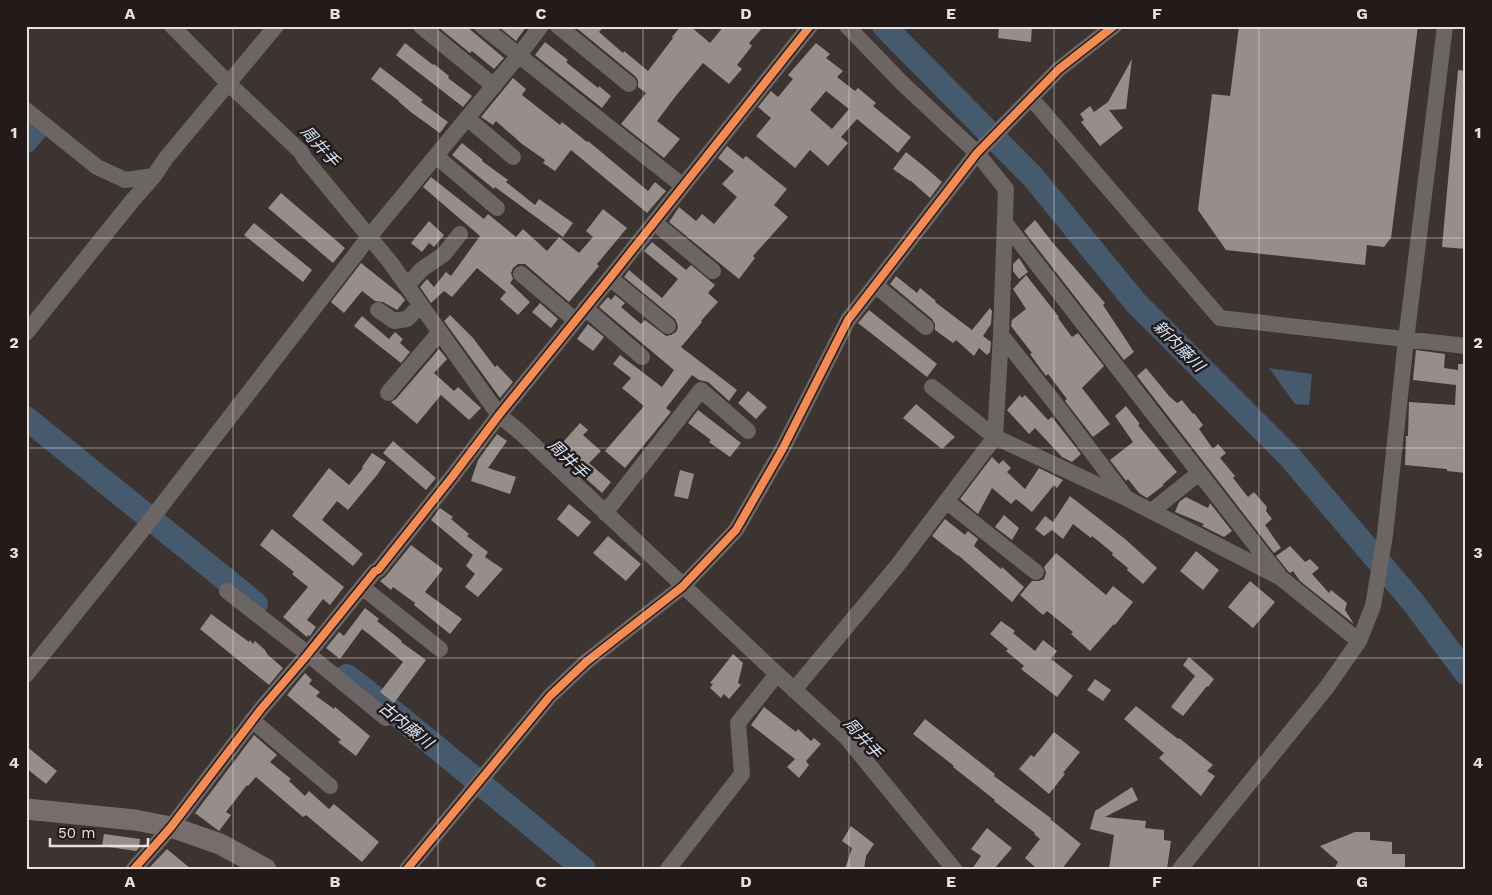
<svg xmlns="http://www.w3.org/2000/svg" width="1492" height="895" font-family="'Work Sans','Noto Sans JP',sans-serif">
	<rect width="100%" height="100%" fill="#3c3430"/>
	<path fill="#465a6d" d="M1269,368L1312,374L1309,405L1295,404Z"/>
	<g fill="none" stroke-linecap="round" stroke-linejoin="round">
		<path stroke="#465a6d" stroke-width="24" d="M884,26L1033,177L1136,303L1288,455L1413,602L1466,673
			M26,119L37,128L26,141
			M26,418L256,604
			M347,676L401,718L584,869"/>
	</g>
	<path fill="#968e8b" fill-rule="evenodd" d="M437,26H466L504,58L494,69L472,51L470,53Z
		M498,26H527L516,41Z
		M574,26H604L599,32L623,53L624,51L648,71L673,38L672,37L681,26H690L710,43L724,26H764L749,43L752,46L737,65L742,69L729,84L703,63L675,97L657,121L680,139L664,158L621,124L646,93L638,87V80L635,76Z
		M999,26H1032L1031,42L998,38Z
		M1239,26H1418L1391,238L1384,247L1367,245L1365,265L1226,250L1198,210L1212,94L1230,96Z
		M545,42L568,60L566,62L598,88L599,86L611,96L602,108L535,55Z
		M405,43L433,65L434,64L449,76L448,78L472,96L463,107L396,55Z
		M816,43L830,54L826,58L843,71L837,77L855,91L858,88L876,103L873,106L911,137L898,153L857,119L841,137L848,143L828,166L810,150L795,168L756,136L771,118L758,107L771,91L778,97L793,79L788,75ZM826,91L849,109L832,129L810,110Z
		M1132,59L1126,109L1109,110L1123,128L1100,146L1081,122L1084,120L1080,114L1090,106L1094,112L1108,102Z
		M380,67L423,100L421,102L448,122L440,133L412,113L399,102V101L371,79Z
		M1458,70L1466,71V249L1442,247Z
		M513,78L526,89L522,95L560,125L562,122L587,142L588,141L648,191L655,182L666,191L647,213L571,150L555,171L543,163L545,160L522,144L496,121L493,125L481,117Z
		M462,143L483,160L482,161L508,180L506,182L535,205L539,199L573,223L563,237L495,187L494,189L452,155Z
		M727,146L743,159L746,156L787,189L774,205L788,217L753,256L755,258L739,279L669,222L679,207L696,221L702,214L714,224L737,197L722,184L734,171L718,158Z
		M906,152L926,168L942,182L930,198L910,180V181L893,169Z
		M431,177L484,219L488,214L516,237L523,229L547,251L559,237L579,253L593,237L586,231L603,209L627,228L597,264L599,266L569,302L525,264H518L513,268L511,273L513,279L510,283L530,302L518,315L500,299L506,292L477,268L452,297L444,291L431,303L420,287L427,279L434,287L446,272L451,276L480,236L423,187Z
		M281,193L345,248L333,263L268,208Z
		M1035,220L1053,243L1105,303L1103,305L1134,352L1124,360L1024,231Z
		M429,221L444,235L434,247L429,243L422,252L411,243Z
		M254,223L312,270L303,282L244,235Z
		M652,242L686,270L691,265L715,285L708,293L718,302L701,321L702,322L681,347L737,390L729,401L708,382L699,380L692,375L666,408L671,412L625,468L605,451L644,406L622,388L631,378L613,364L620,355L662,387L674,370L599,307L608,297L611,300L615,295L625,303L621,307L641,324L645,320L666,336L671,335L676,332L678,328L677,323L675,319L624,277L629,270L662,298L678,279L644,251Z
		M1019,258L1028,272L1019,279L1013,271V264Z
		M361,263L401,295L405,300L397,310L383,302L375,301L362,291L344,313L331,302Z
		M1026,275L1059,317L1058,318L1072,337L1078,333L1104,366L1082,388L1110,424L1093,437L1065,401L1067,399L1048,374L1046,376L1040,368L1030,354L1032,353L1011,326L1012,320L1026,309L1013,289Z
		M896,276L917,293L920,288L936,301L935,302L972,330L990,308L992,311L991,324L983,336L991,342L990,352L987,355L979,348L974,356L956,340L953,343L935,330V324L932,319L890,284Z
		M540,303L558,319L551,328L532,312Z
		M869,310L937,364L927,377L858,323Z
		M450,315L473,338L495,367L497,365L513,382L500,398L444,321Z
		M362,316L389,339L395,332L403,339L400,343L410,352L401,363L354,326Z
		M588,324L604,337L593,351L577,339Z
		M439,349L447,359L434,373L454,391L458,387L481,408L469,420L441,395L417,424L391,402L396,399Z
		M1416,350L1445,354L1444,368L1458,370V364H1466V473L1447,471V469L1405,465L1406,436H1408L1409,402L1455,405L1456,385L1413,380Z
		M1146,368L1169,396L1177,403L1182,400L1193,414L1194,413L1203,425L1199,429L1213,449L1218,444L1226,453L1220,458L1235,476L1233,478L1248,497L1254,492L1267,507L1266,511L1272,519L1265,525L1281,548L1274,553L1137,376Z
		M748,391L767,407L756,419L738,403Z
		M1020,395L1022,398L1025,395L1048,420L1052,417L1081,454L1072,462L1062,457L1035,428L1029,434L1007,410Z
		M916,404L955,437L942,449L903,418Z
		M1126,406L1140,424L1138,425L1177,472L1162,485H1164L1147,498L1139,493L1128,479L1126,481L1110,460L1133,442L1115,416Z
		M698,410L741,443L730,457L709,442L711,440L688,423Z
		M580,423L588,430L583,435L601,451L589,463L611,482L602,493L555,451Z
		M497,434L507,441L488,468L516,477L510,494L471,481L478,460Z
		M393,441L436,478L426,490L383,453Z
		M372,453L386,462L377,475L348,510L337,501L322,520L363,554L353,566L292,516L329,468L349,485L363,468L362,467Z
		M992,457L999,464L1003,460L1011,468L1007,472L1025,489L1039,468L1063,480L1057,488L1054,485L1032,512L1016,499L1011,504L992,488L978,514L960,499Z
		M680,470L694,474L688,499L674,496Z
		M1070,496L1125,539L1157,568L1143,584L1127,570L1128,568L1112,555L1113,553L1092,536L1091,538L1073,524L1063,539L1052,530L1044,536L1035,529L1045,516L1053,522Z
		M1186,497L1208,508L1210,503L1232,531L1224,537L1202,526L1204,524L1175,512L1179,502Z
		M569,504L591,522L578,537L557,519Z
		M440,508L453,517L451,519L469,534L467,536L488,552L485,557L503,569L478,597L465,587L475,574L466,566L473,555L431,520Z
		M1004,515L1019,528L1012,540L995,527Z
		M945,519L965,535L968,531L978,539L974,546L1001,569L1002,567L1024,587L1012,602L958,555V556L932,536Z
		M272,529L344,587L330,605L323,599L307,620L316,627L310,636L308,635L307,637L283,617L308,587L292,574L294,572L260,545Z
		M608,536L641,564L626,581L593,553Z
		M411,545L443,569L425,592L462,619L450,634L414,605L415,603L393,587L391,590L380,581L386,576Z
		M1290,546L1305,562L1310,559L1319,568L1312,574L1329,593L1331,590L1347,603L1345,610L1354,624L1300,581L1293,571L1290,573L1287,570L1276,556Z
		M1196,551L1219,570L1203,590L1180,571Z
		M1056,553L1106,595L1113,586L1133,602L1115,625L1114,624L1090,651L1071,634L1073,632L1047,611L1043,615L1020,595L1032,581H1039L1044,579L1046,573L1044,567Z
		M1250,581L1275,602L1253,628L1228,607Z
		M365,608L379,619L377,621L402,641L401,642L426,660L394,703L380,692L403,662L370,635L362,629L340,659L326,648L339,632L344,636Z
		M211,614L249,642L250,640L253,644L255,641L265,650L267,654L283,668L269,685L200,629Z
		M1001,621L1015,631L1013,633L1035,651L1043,640L1057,651L1051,659L1073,676L1057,697L1021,669L1024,666L1006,651L1008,649L990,634Z
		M733,654L743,663L738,683L741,685L729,699L724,694L721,698L710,688L713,684L710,683Z
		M1189,657L1214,679L1208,687L1207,686L1183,716L1171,707L1195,676L1183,665Z
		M305,673L312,680L309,684L320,692L316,696L334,709L335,707L370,736L356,756L338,742L341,740L287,695Z
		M1095,679L1111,690L1103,701L1087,690Z
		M1136,706L1178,739L1179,738L1213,765L1207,771L1215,776L1201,796L1159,758L1164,753L1124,719Z
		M764,707L796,732L798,729L811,741L814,738L821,744L806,761L809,765L799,778L787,767L795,759L751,725Z
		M925,719L995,774L994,776L1052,819H1050L1081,844L1062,869H1037L1025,858L1040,839L1034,834L1035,833L994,801L995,800L953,767L954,766L913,734Z
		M1054,732L1080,752L1063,773L1065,774L1049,794L1019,769L1031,755L1034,757Z
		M254,735L277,755L270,762L291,779L289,781L305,796L309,791L329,809L334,804L379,842L362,862L306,815L303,817L256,777L248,786L247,785L226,812L231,815L219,831L195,813Z
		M26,746L57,771L46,784L26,768Z
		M1132,787L1138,800L1105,817L1146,821L1145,828L1164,830V840L1171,841L1167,869H1109L1114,835L1090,829L1095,811Z
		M851,826L874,844L866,856L864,869H845L852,848L842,841Z
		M987,828L1012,848L994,869H972L981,856L971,849Z
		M1355,832H1370V840L1392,842V854H1405V869H1334L1338,862L1320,846Z
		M104,834L140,839L139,848L136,851L102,846Z
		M167,849L191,869H148Z"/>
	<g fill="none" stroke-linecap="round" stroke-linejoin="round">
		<path stroke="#6b6564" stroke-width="16" d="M172,26L229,84L301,152L305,159L390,262L499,415L521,433L777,674
			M421,26L494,86
			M482,26L683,186
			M558,26L629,84
			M1031,98L1220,318L1466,346
			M26,110L97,167L125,180L154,176
			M467,118L513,157
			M436,156L497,208
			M654,222L713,271
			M1005,223L1278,574
			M521,274L575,320
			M610,278L668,326
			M875,285L926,327
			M407,286L421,270L444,254L460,234
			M585,308L642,357
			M378,310L394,321L407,319L420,306
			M26,333L132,201L154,176L166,158L276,26
			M1001,335L1054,402L1124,495
			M932,387L995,437L1126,498L1281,578L1359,641
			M388,393L439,333
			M946,501L1036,572
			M1152,511L1199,473
			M605,513L701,390L748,431
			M362,587L440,649
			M227,591L308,654L386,718
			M26,675L148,523L369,237L519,55L541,26
			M794,690L897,566L995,437L1001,335L1006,189L977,153L902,83L847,26
			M252,720L330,786
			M134,869L171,827L261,709L303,660L375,571L378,570L452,477L499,415L610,278L810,26
			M407,869L550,696L586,662L682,587L736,530L782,450L848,320L977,153L1059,69L1114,26
			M668,869L742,774L738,723L777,674L846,737L954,869
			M1180,869L1327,687L1359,641L1373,606L1385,535L1406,340L1445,26"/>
		<path stroke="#756e6c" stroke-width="21" d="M26,809L135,820L171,827L220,844L266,869"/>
		<defs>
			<path id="cycleway" d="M134,869L171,827L261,709L303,660L375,571L378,570L452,477L499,415L610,278L810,26
				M407,869L550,696L586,662L682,587L736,530L782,450L848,320L977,153L1059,69L1114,26"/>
		</defs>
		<use href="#cycleway" stroke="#221b19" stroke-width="11"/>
		<use href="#cycleway" stroke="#f68b52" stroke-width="8"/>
	</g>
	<path fill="none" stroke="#e9e0dc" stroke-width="1" stroke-opacity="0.55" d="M233,26V869M438,26V869M643,26V869M849,26V869M1054,26V869M1259,26V869M26,238H1466M26,448H1466M26,658H1466"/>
	<g text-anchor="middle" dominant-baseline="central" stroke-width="5" stroke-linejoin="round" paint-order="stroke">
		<g font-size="16" font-style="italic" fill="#d5e7f8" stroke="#221b19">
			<text transform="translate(320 146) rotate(48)">周井手</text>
			<text transform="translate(1179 346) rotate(45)">新内藤川</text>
			<text transform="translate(568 459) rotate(44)">周井手</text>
			<text transform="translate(406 725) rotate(39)">古内藤川</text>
			<text transform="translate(863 738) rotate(48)">周井手</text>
		</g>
	</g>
	<rect width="1492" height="895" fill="none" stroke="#221b19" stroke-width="55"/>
	<path d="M50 838v8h98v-8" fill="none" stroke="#e9e0dc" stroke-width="2.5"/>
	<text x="58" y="838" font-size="15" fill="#e9e0dc" stroke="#221b19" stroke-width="4" paint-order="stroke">50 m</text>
	<rect x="28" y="28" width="1436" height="840" fill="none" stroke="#e9e0dc" stroke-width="2"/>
	<g font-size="16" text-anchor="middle" font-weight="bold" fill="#e9e0dc">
		<text x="130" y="19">A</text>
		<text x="335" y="19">B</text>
		<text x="541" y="19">C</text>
		<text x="746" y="19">D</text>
		<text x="951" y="19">E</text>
		<text x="1157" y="19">F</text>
		<text x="1362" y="19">G</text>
		<text x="14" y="138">1</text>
		<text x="1478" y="138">1</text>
		<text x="14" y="348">2</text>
		<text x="1478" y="348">2</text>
		<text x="14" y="558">3</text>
		<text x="1478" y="558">3</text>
		<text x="14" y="768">4</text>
		<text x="1478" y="768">4</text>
		<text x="130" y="887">A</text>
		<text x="335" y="887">B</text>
		<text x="541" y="887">C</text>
		<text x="746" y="887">D</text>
		<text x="951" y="887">E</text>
		<text x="1157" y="887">F</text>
		<text x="1362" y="887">G</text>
	</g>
</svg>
